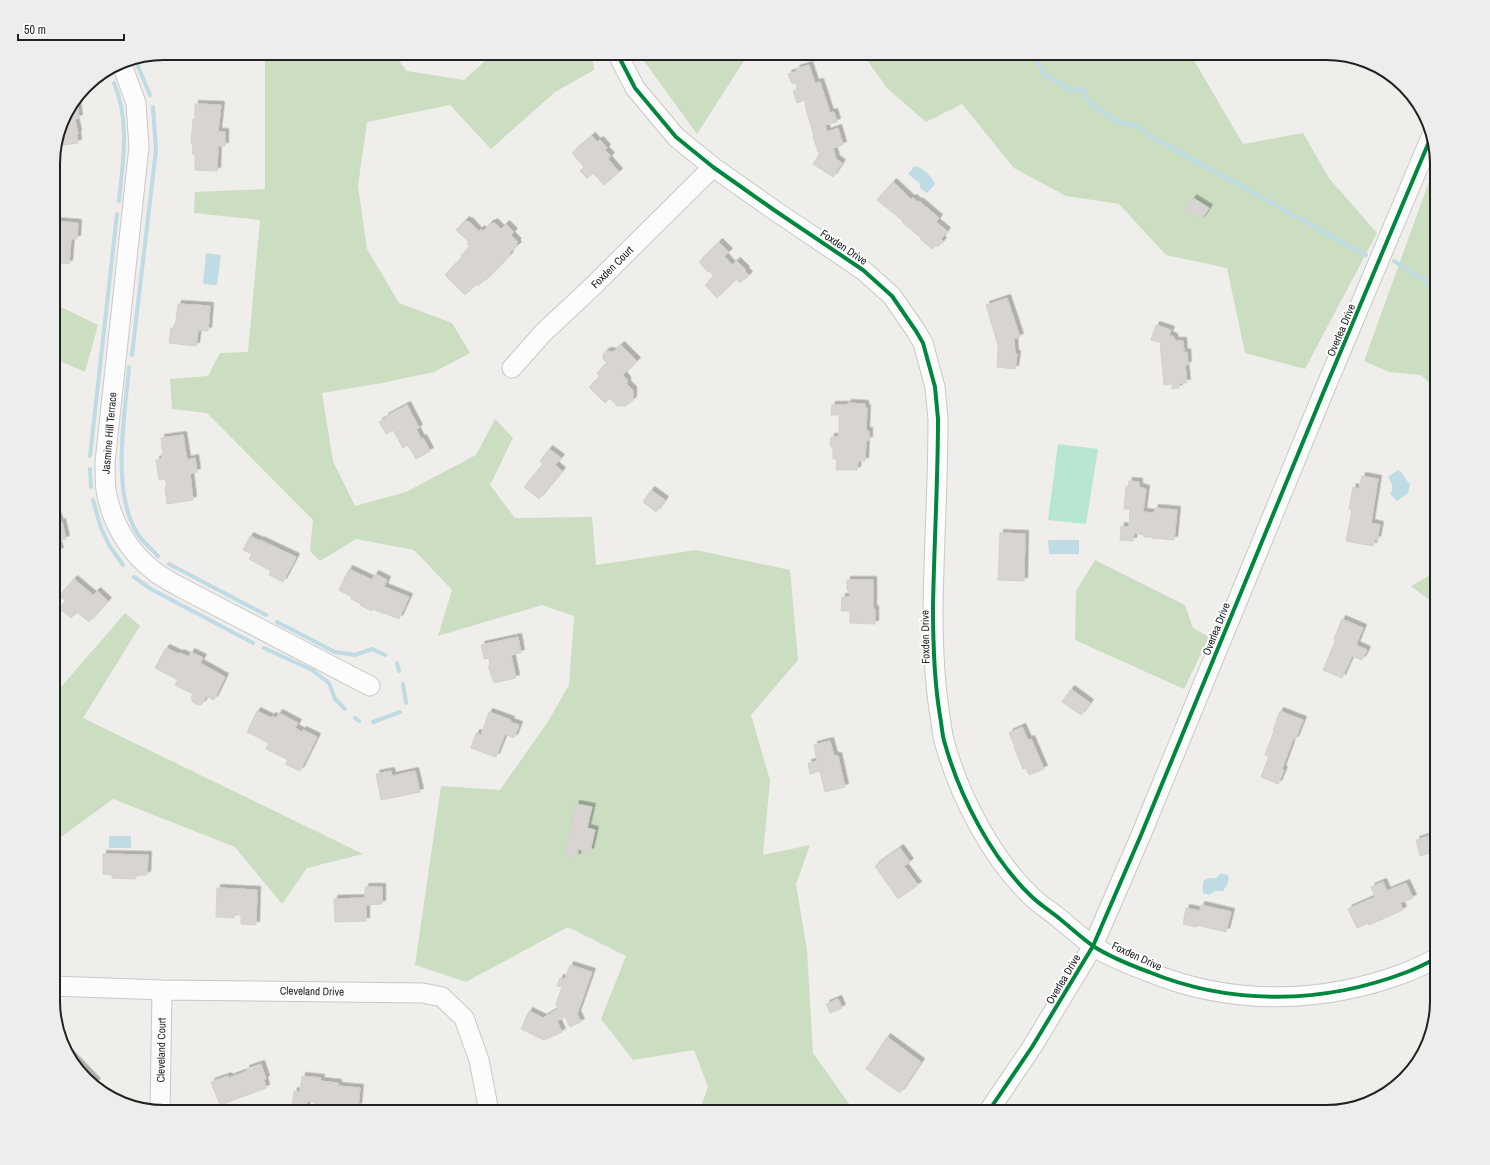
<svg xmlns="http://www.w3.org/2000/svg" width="1490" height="1165" font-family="'Archivo Narrow',sans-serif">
	<defs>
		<filter id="shadow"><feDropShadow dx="3.5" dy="-3.5" stdDeviation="0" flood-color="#0004"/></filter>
	</defs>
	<rect width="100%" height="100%" fill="#f0eeeb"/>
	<path fill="#cbdec1" d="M265,53H393L407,71L464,80L494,53H592L594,70L555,92L491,149L450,105L367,122L358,186L367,249L399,303L452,323L470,353L434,372L382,383L322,393L333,461L355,506L406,492L476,455L495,419L513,438L490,485L515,518L592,517L596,565L696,550L790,570L798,660L751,715L770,780L763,855L810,845L796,884L807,950L813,1053L855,1112H699L708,1087L694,1050L633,1060L601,1019L626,956L568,927L466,982L415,965L441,786L500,790L547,723L569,685L574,616L542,605L438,636L452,590L414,550L356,539L320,561L310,551L313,520L207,413L172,409L170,379L208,376L220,353L248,352L260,220L194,213L195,192L265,189Z
		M641,53H749L697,134L644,61Z
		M862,53H1141L1143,55L1192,57L1243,144L1303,133L1329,178L1377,233L1305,369L1245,353L1227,268L1166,255L1119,204L1066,196L1014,168L962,104L926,122L887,88Z
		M1435,165L1437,171V391L1421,375L1389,372L1364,361Z
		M53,303L98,325L85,372L53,358Z
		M1095,560L1185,605L1193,628L1209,637L1184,689L1075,640L1076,591Z
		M1437,571V606L1411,586Z
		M125,613L140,626L83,718L363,854L307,868L282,904L235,847L113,799L61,837L53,836V683L60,688Z"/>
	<path fill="#b7e6d2" d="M1058,444L1098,449L1086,524L1048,520Z"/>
	<path fill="#bfdbe3" d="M915,166C925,169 930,175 935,184L927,193L920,188V184L908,174Z
		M206,253L221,255L217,285L203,284Z
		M1398,470L1401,472L1410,485L1408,493L1397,501L1390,494C1395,487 1391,483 1388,477Z
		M1048,540H1079V554H1049Z
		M109,836H131V848H109Z
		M1221,873L1228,875C1230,881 1227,886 1223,891H1216L1208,895L1203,893C1202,880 1202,878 1216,878Z"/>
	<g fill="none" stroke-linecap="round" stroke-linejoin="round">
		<path stroke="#bfdbe3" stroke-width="4" d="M1034,53L1036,59L1045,75L1071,90H1084L1089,102L1116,121L1139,127L1154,138L1366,255
			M135,59L150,95
			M108,70L109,71
			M114,83C130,120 123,161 119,201
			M1394,261L1437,288
			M132,355L156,150L153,107
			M129,367C125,415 110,494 139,536C144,543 152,549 158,556
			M90,456L117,214
			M90,469L91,487
			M93,500L101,528L109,545L123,565
			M169,564L266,615
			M134,577L151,589L253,643
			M277,622L335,652L355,655L372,649L385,655
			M264,648L312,670L329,683L335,699L345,709
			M397,663L399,671
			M403,684L406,703
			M355,718L359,721
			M373,722L400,712"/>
	</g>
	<path fill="#d7d4d2" stroke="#d3d0cc" filter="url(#shadow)" d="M1332,54L1362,59L1367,62V63L1357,59L1355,64Z
		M809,65L815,83L820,82L830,113L834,112L837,122L825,125L827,132L838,128L843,145L833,148L836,159L842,163L833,177L813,164L820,153L819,152H818L813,136H814L805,106H806L805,100L797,103L793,91L798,90L796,83L792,84L788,74L797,71L796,69Z
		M77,103L79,118L75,119L78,134L77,135L78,143L56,146L65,115L73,104Z
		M195,104L221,105L218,132H225V146H218L217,171L195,170V155L192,154L193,144H191L193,119H195Z
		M592,136L597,142L600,140L607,148L605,150L611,156L608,159L619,172L604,185L593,173L587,178L580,171L584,167L572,153Z
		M893,182L911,199L913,198L919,203V201L939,218L936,222L947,231L941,239L943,241L938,247L936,245L932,249L920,239L921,238L902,222L903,221L877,200Z
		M1193,198L1209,208L1201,220L1186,211Z
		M466,220L468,222L469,221L479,232L481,229L483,231L491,223L492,224L494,222L501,229L506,224L514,232L511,235L518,242L516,243L518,245L512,251L511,250L509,256L486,280L485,279L478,286L476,284L465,295L445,275L462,257L461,256L470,246L467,244L469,242L456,230Z
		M53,221L78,223L77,239H71L69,264L53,262Z
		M719,242L729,252L724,256L732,265L737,261L746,270L745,271L749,275L740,283L736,279L717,298L705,285L714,276L709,271L708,272L699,262Z
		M1007,298L1020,337L1014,339L1015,354H1017L1015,369L997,367L998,353V345L986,305Z
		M178,304L210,306L208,331L198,330L196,346L169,343L171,328H175Z
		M1156,325L1171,330L1169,335L1174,337L1175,341H1183L1184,353L1187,352L1188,365H1185L1187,383H1179V388L1172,389V384L1164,385L1160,342L1151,340Z
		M621,345L637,361L623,375L627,380V384L633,390V400L626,406H617L610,398L605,403L589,387L600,377L597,373L607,363L603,359V354L607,351L613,352Z
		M848,403L865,404V408H867L866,431H869V440H866L865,461H858L857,470H836L837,459H833V449L830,445L831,437H839V415H831L832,405H848Z
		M407,405L419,428L416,429L421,439L423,438L430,451L416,459L408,445L403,448L393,430L386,434L379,422L386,418L385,417Z
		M183,435L187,460L195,458L197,472L190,474L193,500L167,504L165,487H167L165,479L159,480L156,460L162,459L161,454H164L161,446L162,444L161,438Z
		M549,449L561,458L555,465L562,471L539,499L524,487L543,464L540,461Z
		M1362,476L1378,479L1371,523L1380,525L1377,540L1375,539L1373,546L1346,541L1352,510L1349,509L1353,487L1359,489Z
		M1129,481L1139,482V487L1146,489L1143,512L1154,513L1155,508L1177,510L1174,540L1152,538V537H1144V535L1134,533L1133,541L1120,540L1121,526L1129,527L1130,509H1124L1126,486L1128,487Z
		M651,490L665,500L656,512L643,502Z
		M53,504L60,523L62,522L66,539L57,542L60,551L53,553Z
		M1000,533L1025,534L1024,581L998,580Z
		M250,536L260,541V540L296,557L283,582L269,575L271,571L249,559L252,554L243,550Z
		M349,569L372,580L375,574L387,580L384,587L409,597L399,619L384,613V614L373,609L372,611L360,605L361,604L351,599L352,597L339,590Z
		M74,579L93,595L97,591L108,601L89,622L77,612L71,618L59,608L66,601L59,596Z
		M847,580H873V609H875V624L850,623V611H841L842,597H850V591L847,590Z
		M1342,619L1363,628L1356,645L1367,650L1362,660L1352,656L1342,678L1323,670L1336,639H1334Z
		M518,637L521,653L511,655L516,678L494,683L488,666L490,665L489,658L484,659L481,645Z
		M166,648L179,654L180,653L189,657L191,652L203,658L200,663L225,677L214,700L206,696L202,704L198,705L193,702L191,698L193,694L175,685L178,680L155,668Z
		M1071,689L1090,703L1081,715L1062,702Z
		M257,711L271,718L272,716L276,718L279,713L298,723L295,728L302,732L303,730L317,737L300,771L285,764L288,760L266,749L269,743L247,732Z
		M1280,711L1303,720L1295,740L1293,739L1282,769L1284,770L1278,784L1261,777L1269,756L1265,755L1274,731L1273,730Z
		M489,712L511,720L510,722L519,725L514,738L505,734L496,757L471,748L476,733L481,735Z
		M1022,727L1028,740L1031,739L1044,769L1029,775L1026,768L1023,769L1014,747H1015L1009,733Z
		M830,741L834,756H838L845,787L825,792L820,771L810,774L808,763L817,761L814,745Z
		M391,771L392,776L415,771L420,792L381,800L376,774Z
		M576,804L592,807L587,828L595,830L590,852L578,849L577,857L565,855Z
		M1432,835L1436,851L1420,856L1416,840Z
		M900,848L910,862L904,866L918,885L898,899L875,866Z
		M103,854L148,855L147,875H136V879L112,878V875L103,874Z
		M1383,882L1387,891L1406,883L1413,898L1400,903L1403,910L1369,925L1368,923L1357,928L1348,909L1375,897L1371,887Z
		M365,887H382V904L366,905V921L335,922L334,899L365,898Z
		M217,888L257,890L256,925L241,924V915H234V918L216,917Z
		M1201,905L1231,912L1226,932L1197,925L1196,927L1183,924L1186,908L1200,911Z
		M570,965L592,972L577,1014L581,1022L570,1027L565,1017L557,1021L562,1032L544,1040L521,1029L529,1011L543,1018L558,1009L556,1004L562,987L557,986L560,978L565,979Z
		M838,999L842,1008L830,1013L826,1004Z
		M887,1037L921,1062L900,1093L866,1069Z
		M66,1050L97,1082L93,1085L65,1051Z
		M261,1064L266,1079L264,1080L266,1088L220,1105L211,1082L228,1076L229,1078L247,1071L246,1069Z
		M302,1076L321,1078L320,1081L338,1083V1086L360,1088L358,1107L330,1104L329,1112H314L315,1102L307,1101L306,1109L292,1107L294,1091L300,1092Z"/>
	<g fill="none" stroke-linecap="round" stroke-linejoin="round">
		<defs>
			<path id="minor" d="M617,53L635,88L676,137L713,167L774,210L863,270L892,296L916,331L923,343L935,387L938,419C938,482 934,545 933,608C933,645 934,680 940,716C942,726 942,735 945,744C960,797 991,857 1030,895C1039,904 1050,911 1060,919C1071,928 1082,938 1093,946C1110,957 1130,965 1149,972C1232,1006 1324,1004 1407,972C1418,968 1427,963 1437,958
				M121,62L136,103L139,147L105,462C105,471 105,481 106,490C111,522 129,552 154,571C161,577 170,581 178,586L370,686
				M512,368L543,333L590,289L713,167
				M53,986L162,990L423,993L442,997L464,1018L479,1060L489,1112
				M160,1111L162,990
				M988,1112L1032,1047L1093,946L1141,835L1324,391L1431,137"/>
		</defs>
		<use href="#minor" stroke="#c9c8c7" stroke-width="21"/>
		<use href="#minor" stroke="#fdfcfc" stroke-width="19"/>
		<defs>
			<path id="cycleway" d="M617,53L635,88L676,137L713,167L774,210L863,270L892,296L916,331L923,343L935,387L938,419C938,482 934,545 933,608C933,645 934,680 940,716C942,726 942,735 945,744C960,797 991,857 1030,895C1039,904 1050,911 1060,919C1071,928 1082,938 1093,946C1110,957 1130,965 1149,972C1232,1006 1324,1004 1407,972C1418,968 1427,963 1437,958
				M988,1112L1032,1047L1093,946L1141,835L1324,391L1431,137"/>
		</defs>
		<use href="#cycleway" stroke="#fff" stroke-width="6"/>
		<use href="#cycleway" stroke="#00873e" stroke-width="4"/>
	</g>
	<g text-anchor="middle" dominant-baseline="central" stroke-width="4" stroke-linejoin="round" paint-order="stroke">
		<g font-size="11" fill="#222" stroke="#fff">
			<text transform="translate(844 247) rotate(34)">Foxden Drive</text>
			<text transform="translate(612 267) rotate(-45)">Foxden Court</text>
			<text transform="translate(1341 330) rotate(-67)">Overlea Drive</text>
			<text transform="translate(109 433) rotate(-85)">Jasmine Hill Terrace</text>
			<text transform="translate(1216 629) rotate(-68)">Overlea Drive</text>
			<text transform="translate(925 637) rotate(-91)">Foxden Drive</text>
			<text transform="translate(1137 956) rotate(25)">Foxden Drive</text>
			<text transform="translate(1063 979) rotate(-59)">Overlea Drive</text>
			<text transform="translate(312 991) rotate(1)">Cleveland Drive</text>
			<text transform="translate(161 1050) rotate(-89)">Cleveland Court</text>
		</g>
	</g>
	<path d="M0 0H1490V1165H0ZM164 60H1326A104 104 0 0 1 1430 164V1001A104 104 0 0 1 1326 1105H164A104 104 0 0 1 60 1001V164A104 104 0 0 1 164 60Z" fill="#ededed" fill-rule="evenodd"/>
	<path fill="none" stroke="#222" stroke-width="2" d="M164 60H1326A104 104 0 0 1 1430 164V1001A104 104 0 0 1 1326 1105H164A104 104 0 0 1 60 1001V164A104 104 0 0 1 164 60Z"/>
	<path d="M18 34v6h106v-6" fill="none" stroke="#222222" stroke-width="2"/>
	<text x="24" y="34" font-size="12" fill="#222222" stroke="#ffffff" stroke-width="3" paint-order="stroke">50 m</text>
</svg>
